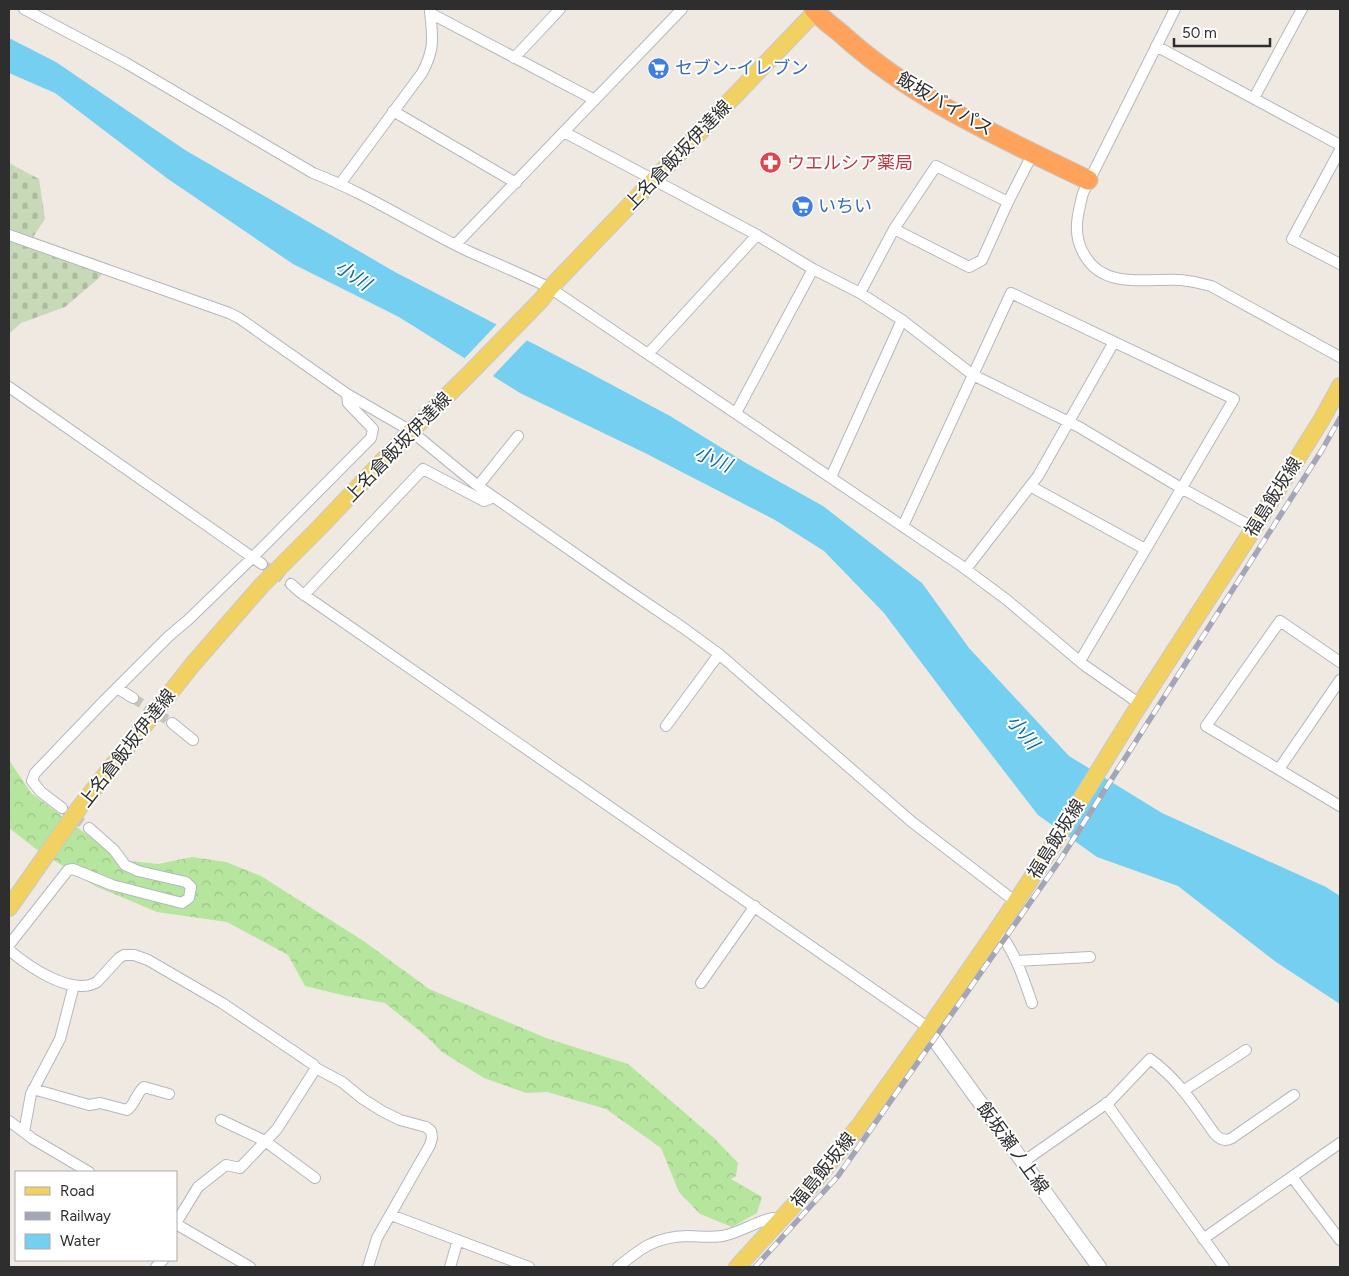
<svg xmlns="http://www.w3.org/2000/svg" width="1349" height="1276" font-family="Figtree,'Noto Sans JP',sans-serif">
	<defs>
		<pattern id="forest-crowns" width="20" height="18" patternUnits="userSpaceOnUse" patternTransform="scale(1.25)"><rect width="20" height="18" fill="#b6e59e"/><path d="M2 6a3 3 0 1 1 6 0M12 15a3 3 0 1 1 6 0" fill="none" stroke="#9dc588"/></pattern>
		<pattern id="cemetery-stones" width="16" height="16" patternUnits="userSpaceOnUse" patternTransform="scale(1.25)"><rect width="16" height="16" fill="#c8d9b8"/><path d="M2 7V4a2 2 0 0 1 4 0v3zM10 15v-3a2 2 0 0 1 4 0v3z" fill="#acbb9e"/></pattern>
	</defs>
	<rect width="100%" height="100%" fill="#efe9e1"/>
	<path fill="url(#forest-crowns)" d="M9,760L31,793L121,860L158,864L192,857L226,862L261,876L365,942L429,989L546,1038L628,1064L714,1138L738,1163L736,1176L731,1179L762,1197L757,1213L732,1227L700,1214L679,1192L661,1148L606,1109L547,1092L526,1093L484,1078L442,1052L426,1036L385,1003L342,995L305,986L288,955L227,922L157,912L95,886L36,849L9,828Z"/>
	<path fill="url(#cemetery-stones)" d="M9,163L39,179L45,219L33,237L109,264L99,278L65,307L21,323L10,333H9Z"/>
	<path fill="#75cff0" d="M9,38L56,62L185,150L395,272L586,371L670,416L746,463L823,506L922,583L969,648L1069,756L1162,813L1326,887L1340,896V1004L1276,962L1178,886L1097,857L1038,815L957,710L884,613L824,551L775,520L645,453L520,393L399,317L293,264L168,179L55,93L9,73Z"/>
	<path fill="#efe9e1" d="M498,323L529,338L491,378L463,360Z"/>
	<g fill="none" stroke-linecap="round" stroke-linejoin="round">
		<path stroke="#c8c4bd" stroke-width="10" stroke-dasharray="10 5" stroke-linecap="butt" d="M262,564L291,584
			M133,698L172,723
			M62,808L89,828"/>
		<defs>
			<path id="street" d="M24,9L126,63L313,173C368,194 417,227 470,252C497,264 524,275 550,288L960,565L1007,600L1084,665L1140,704
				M1175,9L1083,193C1077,216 1072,235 1085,256C1105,290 1148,278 1181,280C1191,281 1201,283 1211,286L1340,357
				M430,13L595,100
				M1156,46L1340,145
				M514,58L560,9
				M1254,98L1302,9
				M393,111L516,183
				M564,132L757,235L813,269L860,293L902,320L973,375L1079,427L1181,488L1254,528
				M1340,150L1292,239L1340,264
				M340,184L422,73C436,47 432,37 430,9
				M1008,202L1033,153
				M9,235L229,313L239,318L347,394L411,431L478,486L623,587L682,627L719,654L912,822L1016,902
				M456,244L682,9
				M860,293L894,229L936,166L1008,202L982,260L969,267L894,229
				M648,354L757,235
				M9,387L262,564
				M736,413L813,269
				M831,477L902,320
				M478,486L518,436
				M1030,486L1145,549
				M903,526L1011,293L1234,399L1080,661
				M966,569L1038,476L1114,342
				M291,584L300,592L929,1028
				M304,595L423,469L484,501L494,497
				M1340,662L1280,621L1206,726L1340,806
				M117,688L133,698
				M172,723L193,740
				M666,726L719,654
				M1279,769L1340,680
				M62,808L41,792L32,781L35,773L103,702L169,636L188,620L253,557L371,438L373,429L348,403L347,394
				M997,930C1015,951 1023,977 1032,1003
				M9,945L68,870L73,869L112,885L182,903L189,898L191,887L186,882L138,871L125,865L114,850L89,828
				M9,950C28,966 72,997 97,982L119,958L124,955H134L148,960L222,1003L314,1065L316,1068L277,1129L240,1168L226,1165L198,1187L176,1223
				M1017,961L1090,957
				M701,983L755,906
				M316,1068L342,1082L363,1099L382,1111L400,1120L426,1127L431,1131L432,1138L430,1145L377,1238L368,1267
				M33,1089L89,1105L100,1103L127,1110C135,1105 136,1093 144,1087L169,1094
				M1183,1091L1246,1050
				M1106,1103L1224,1267
				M221,1120L265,1141L315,1178
				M9,1121L33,1139L89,1172
				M24,1132L31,1094L60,1039L74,985
				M1023,1162L1110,1101L1150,1059C1177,1078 1195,1106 1214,1133C1219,1139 1225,1142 1232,1138L1294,1095
				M1292,1177L1340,1240
				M391,1215L529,1267
				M176,1224L250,1267
				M1203,1239L1340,1143
				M156,1267L163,1260
				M450,1267L458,1240
				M618,1267C641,1248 655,1237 687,1236C698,1236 710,1238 722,1236C740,1233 756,1221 773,1218L778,1223"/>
			<path id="secondary" d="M929,1028L934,1039L1099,1267"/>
			<path id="primary" d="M9,908L79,808L193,664L262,585L321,526L411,431L468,375L542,299L550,288L816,11
				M737,1267L806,1192L859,1126L929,1028L997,930L1041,864L1133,715L1254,528L1322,419L1340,386"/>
			<path id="highway" d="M814,9C822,20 835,28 845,37C915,100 1004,139 1088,180"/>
		</defs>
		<use href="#street" stroke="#b4b7c1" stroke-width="12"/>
		<use href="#secondary" stroke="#b4b7c1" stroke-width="16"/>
		<use href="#primary" stroke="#c9c9c9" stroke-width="18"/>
		<use href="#highway" stroke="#c9c9c9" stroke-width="21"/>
		<use href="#street" stroke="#fff" stroke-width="10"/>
		<use href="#secondary" stroke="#fff" stroke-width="14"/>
		<use href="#primary" stroke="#f2d163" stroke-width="16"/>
		<use href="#highway" stroke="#ffa35c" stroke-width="19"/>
		<defs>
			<path id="rail" d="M755,1267L838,1176L1060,860L1322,450L1340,418"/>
		</defs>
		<use href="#rail" stroke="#a3a6b8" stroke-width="5.5"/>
		<use href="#rail" stroke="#fff" stroke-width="4" stroke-dasharray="11" stroke-linecap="butt"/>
	</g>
	<defs>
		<symbol id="supermarket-disc" viewBox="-11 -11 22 22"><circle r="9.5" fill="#3f7fe0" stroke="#fff"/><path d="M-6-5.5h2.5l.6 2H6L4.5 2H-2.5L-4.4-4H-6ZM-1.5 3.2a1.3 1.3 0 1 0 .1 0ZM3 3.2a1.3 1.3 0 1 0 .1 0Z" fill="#fff"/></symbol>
		<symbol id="pharmacy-disc" viewBox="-11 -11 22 22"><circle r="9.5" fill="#e0444e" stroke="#fff"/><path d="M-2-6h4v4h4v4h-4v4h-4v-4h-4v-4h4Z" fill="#fff"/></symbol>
	</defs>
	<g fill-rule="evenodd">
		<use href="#supermarket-disc" x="646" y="56" width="25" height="25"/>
		<use href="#pharmacy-disc" x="758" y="150" width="25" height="25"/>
		<use href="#supermarket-disc" x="790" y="194" width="25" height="25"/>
	</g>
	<g text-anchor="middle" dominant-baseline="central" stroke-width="4" stroke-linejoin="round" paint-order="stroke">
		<g font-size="18" fill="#366cbe" stroke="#fff" text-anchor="start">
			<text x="675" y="68">セブン-イレブン</text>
			<text x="818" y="206">いちい</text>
		</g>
		<g font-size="18" fill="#2e2e2e" stroke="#fff">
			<text transform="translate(945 104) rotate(30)">飯坂バイパス</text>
			<text transform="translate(678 155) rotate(-46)">上名倉飯坂伊達線</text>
			<text transform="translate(398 447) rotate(-46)">上名倉飯坂伊達線</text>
			<text transform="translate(1273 497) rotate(-58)">福島飯坂線</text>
			<text transform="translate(127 748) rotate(-52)">上名倉飯坂伊達線</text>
			<text transform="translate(1056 839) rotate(-58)">福島飯坂線</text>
			<text transform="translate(1013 1148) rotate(54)">飯坂瀬ノ上線</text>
			<text transform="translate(823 1170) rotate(-51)">福島飯坂線</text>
		</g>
		<g font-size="18" fill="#be3a42" stroke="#fff" text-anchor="start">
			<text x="787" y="163">ウエルシア薬局</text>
		</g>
		<g font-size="19" font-style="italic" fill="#0d6fa3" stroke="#fff">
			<text transform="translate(353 275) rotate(34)">小川</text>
			<text transform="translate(713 459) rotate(23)">小川</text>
			<text transform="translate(1023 732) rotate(50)">小川</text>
		</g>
	</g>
	<rect width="1349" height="1276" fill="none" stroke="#2e2e2e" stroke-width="20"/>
	<rect x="15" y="1171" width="162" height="90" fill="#ffffff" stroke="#ababab"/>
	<rect x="25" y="1187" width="25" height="8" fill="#f2d163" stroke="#ababab"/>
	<text x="60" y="1196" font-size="15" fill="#2e2e2e">Road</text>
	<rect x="25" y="1212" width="25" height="8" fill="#a3a6b8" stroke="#ababab"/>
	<text x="60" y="1221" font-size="15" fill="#2e2e2e">Railway</text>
	<rect x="25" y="1234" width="25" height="15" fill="#75cff0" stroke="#ababab"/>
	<text x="60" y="1246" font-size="15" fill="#2e2e2e">Water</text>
	<path d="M1174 38v8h96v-8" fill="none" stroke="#2e2e2e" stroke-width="2.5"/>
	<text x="1182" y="38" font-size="15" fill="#2e2e2e" stroke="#ffffff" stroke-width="4" paint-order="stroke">50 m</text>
</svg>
